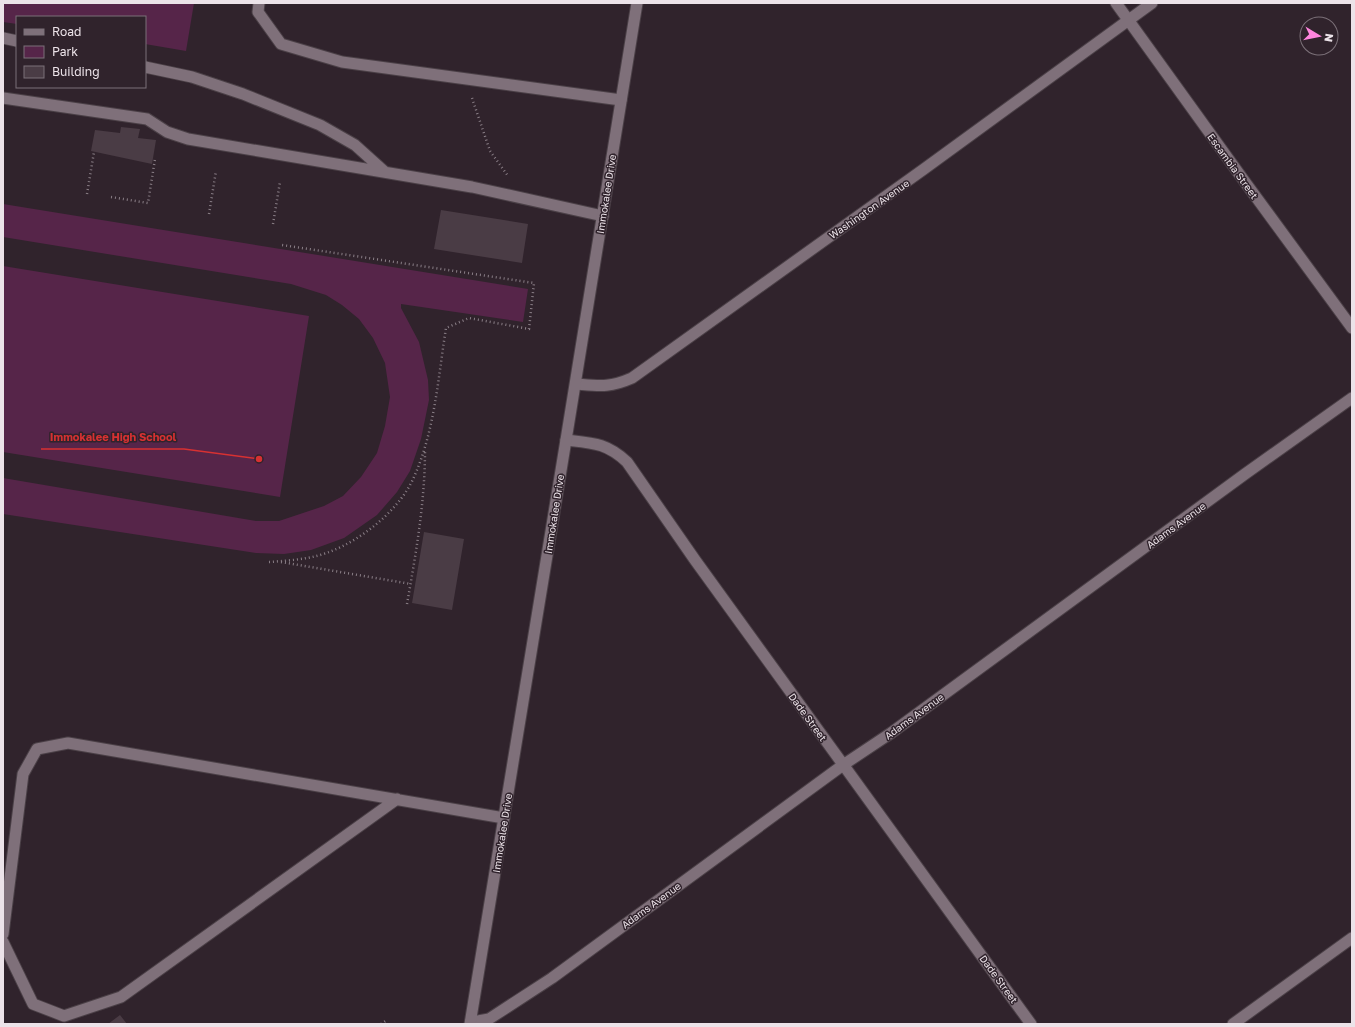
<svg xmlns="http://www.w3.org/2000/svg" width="1355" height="1027" font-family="'Golos Text',sans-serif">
	<rect width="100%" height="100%" fill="#30232c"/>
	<path fill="#562549" d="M3,3H194L186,51L145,44V17H17V24L3,22Z
		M3,204L528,289L523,322L401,304V308L419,342L428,380L429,400L421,439L410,471L397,492L377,515L344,538L311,550L284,554L256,553L3,514V478L256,521H279L324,506L343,496L361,477L377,453L385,426L390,397L385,363L373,338L359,319L342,305L326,295L291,284L3,237Z
		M3,266L309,316L280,497L3,452Z"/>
	<path fill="#4a3c45" d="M121,127L140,129L138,138L156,140L152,164L91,151L95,130L120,133Z
		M441,210L528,224L522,263L434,249Z
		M424,532L464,539L452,610L412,603Z
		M120,1015L127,1024H108Z"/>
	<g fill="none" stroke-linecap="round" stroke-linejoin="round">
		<defs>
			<path id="service" d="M259,3L258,12L281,44L342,62L621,100
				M3,38L17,41
				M145,67L192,77L243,94L320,125L355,145L385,172
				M3,98L147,119L167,132L188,139L472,187L603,216
				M3,934L23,774L37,749L68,743L504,818
				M3,942L33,1004L64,1016L121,997L397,799"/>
			<path id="minor" d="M1116,3L1245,182L1352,328
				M576,384C600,386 609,388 632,378L924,169L1152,3
				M566,440C593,443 607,443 627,462L695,560L1031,1024
				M471,1021H478L489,1019L552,978L843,765L891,733L1245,474L1352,398
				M1233,1024L1352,938"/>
			<path id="tertiary" d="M470,1024L566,440L637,3"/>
		</defs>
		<use href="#service" stroke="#4b4047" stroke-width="13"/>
		<use href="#minor" stroke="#4b4047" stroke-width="13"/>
		<use href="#tertiary" stroke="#4b4047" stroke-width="13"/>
		<path stroke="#8a7f87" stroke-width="2.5" stroke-dasharray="1 3" stroke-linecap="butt" d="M472,98L490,151L508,176
			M87,194L94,152
			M111,197L148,203L155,159
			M209,214L216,171
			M273,224L280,182
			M269,562C283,561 298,560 312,557C351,549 398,514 414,477C435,430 438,378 446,328L469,318L529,329L534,283L282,245
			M281,562L411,584
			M407,604C416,553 425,502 425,450
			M381,1024L387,1020"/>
		<use href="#service" stroke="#7f707a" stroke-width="11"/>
		<use href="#minor" stroke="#7f707a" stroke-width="11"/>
		<use href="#tertiary" stroke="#7f707a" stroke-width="11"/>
	</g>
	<g text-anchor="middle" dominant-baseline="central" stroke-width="3" stroke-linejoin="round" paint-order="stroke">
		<g font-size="10" fill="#ece3e9" stroke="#30232c">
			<text transform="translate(1233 166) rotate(54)">Escambia Street</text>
			<text transform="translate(606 194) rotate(-81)">Immokalee Drive</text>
			<text transform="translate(869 209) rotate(-35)">Washington Avenue</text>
			<text transform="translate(554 514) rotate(-81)">Immokalee Drive</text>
			<text transform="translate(1176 525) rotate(-36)">Adams Avenue</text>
			<text transform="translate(914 716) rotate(-36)">Adams Avenue</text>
			<text transform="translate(808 717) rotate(54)">Dade Street</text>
			<text transform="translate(502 833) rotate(-81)">Immokalee Drive</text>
			<text transform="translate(651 905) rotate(-36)">Adams Avenue</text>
			<text transform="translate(999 979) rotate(54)">Dade Street</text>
		</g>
	</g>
	<path fill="none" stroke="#d73132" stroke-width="1.5" d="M259 459L184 449H41"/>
	<circle fill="#d73132" stroke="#30232c" stroke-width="1.5" cx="259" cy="459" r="4"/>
	<g font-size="11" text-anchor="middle" font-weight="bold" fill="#d73132" stroke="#30232c" stroke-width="3" stroke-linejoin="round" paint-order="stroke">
		<text x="113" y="441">Immokalee High School</text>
	</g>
	<rect width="1355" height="1027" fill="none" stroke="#ece3e9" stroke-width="8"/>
	<rect x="16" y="16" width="130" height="72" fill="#30232c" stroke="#7b7078"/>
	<rect x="24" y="29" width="20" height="6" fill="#7f707a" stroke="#7b7078"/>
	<text x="52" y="36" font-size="12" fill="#ece3e9">Road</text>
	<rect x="24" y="46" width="20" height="12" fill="#562549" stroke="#7b7078"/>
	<text x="52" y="56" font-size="12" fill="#ece3e9">Park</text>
	<rect x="24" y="66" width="20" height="12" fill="#4a3c45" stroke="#7b7078"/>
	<text x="52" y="76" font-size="12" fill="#ece3e9">Building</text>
	<g transform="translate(1319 36) rotate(100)"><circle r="19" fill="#30232c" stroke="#7b7078"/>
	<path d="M0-3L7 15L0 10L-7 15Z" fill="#ff85de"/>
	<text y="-6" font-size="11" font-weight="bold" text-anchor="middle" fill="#ece3e9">N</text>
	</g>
</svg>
